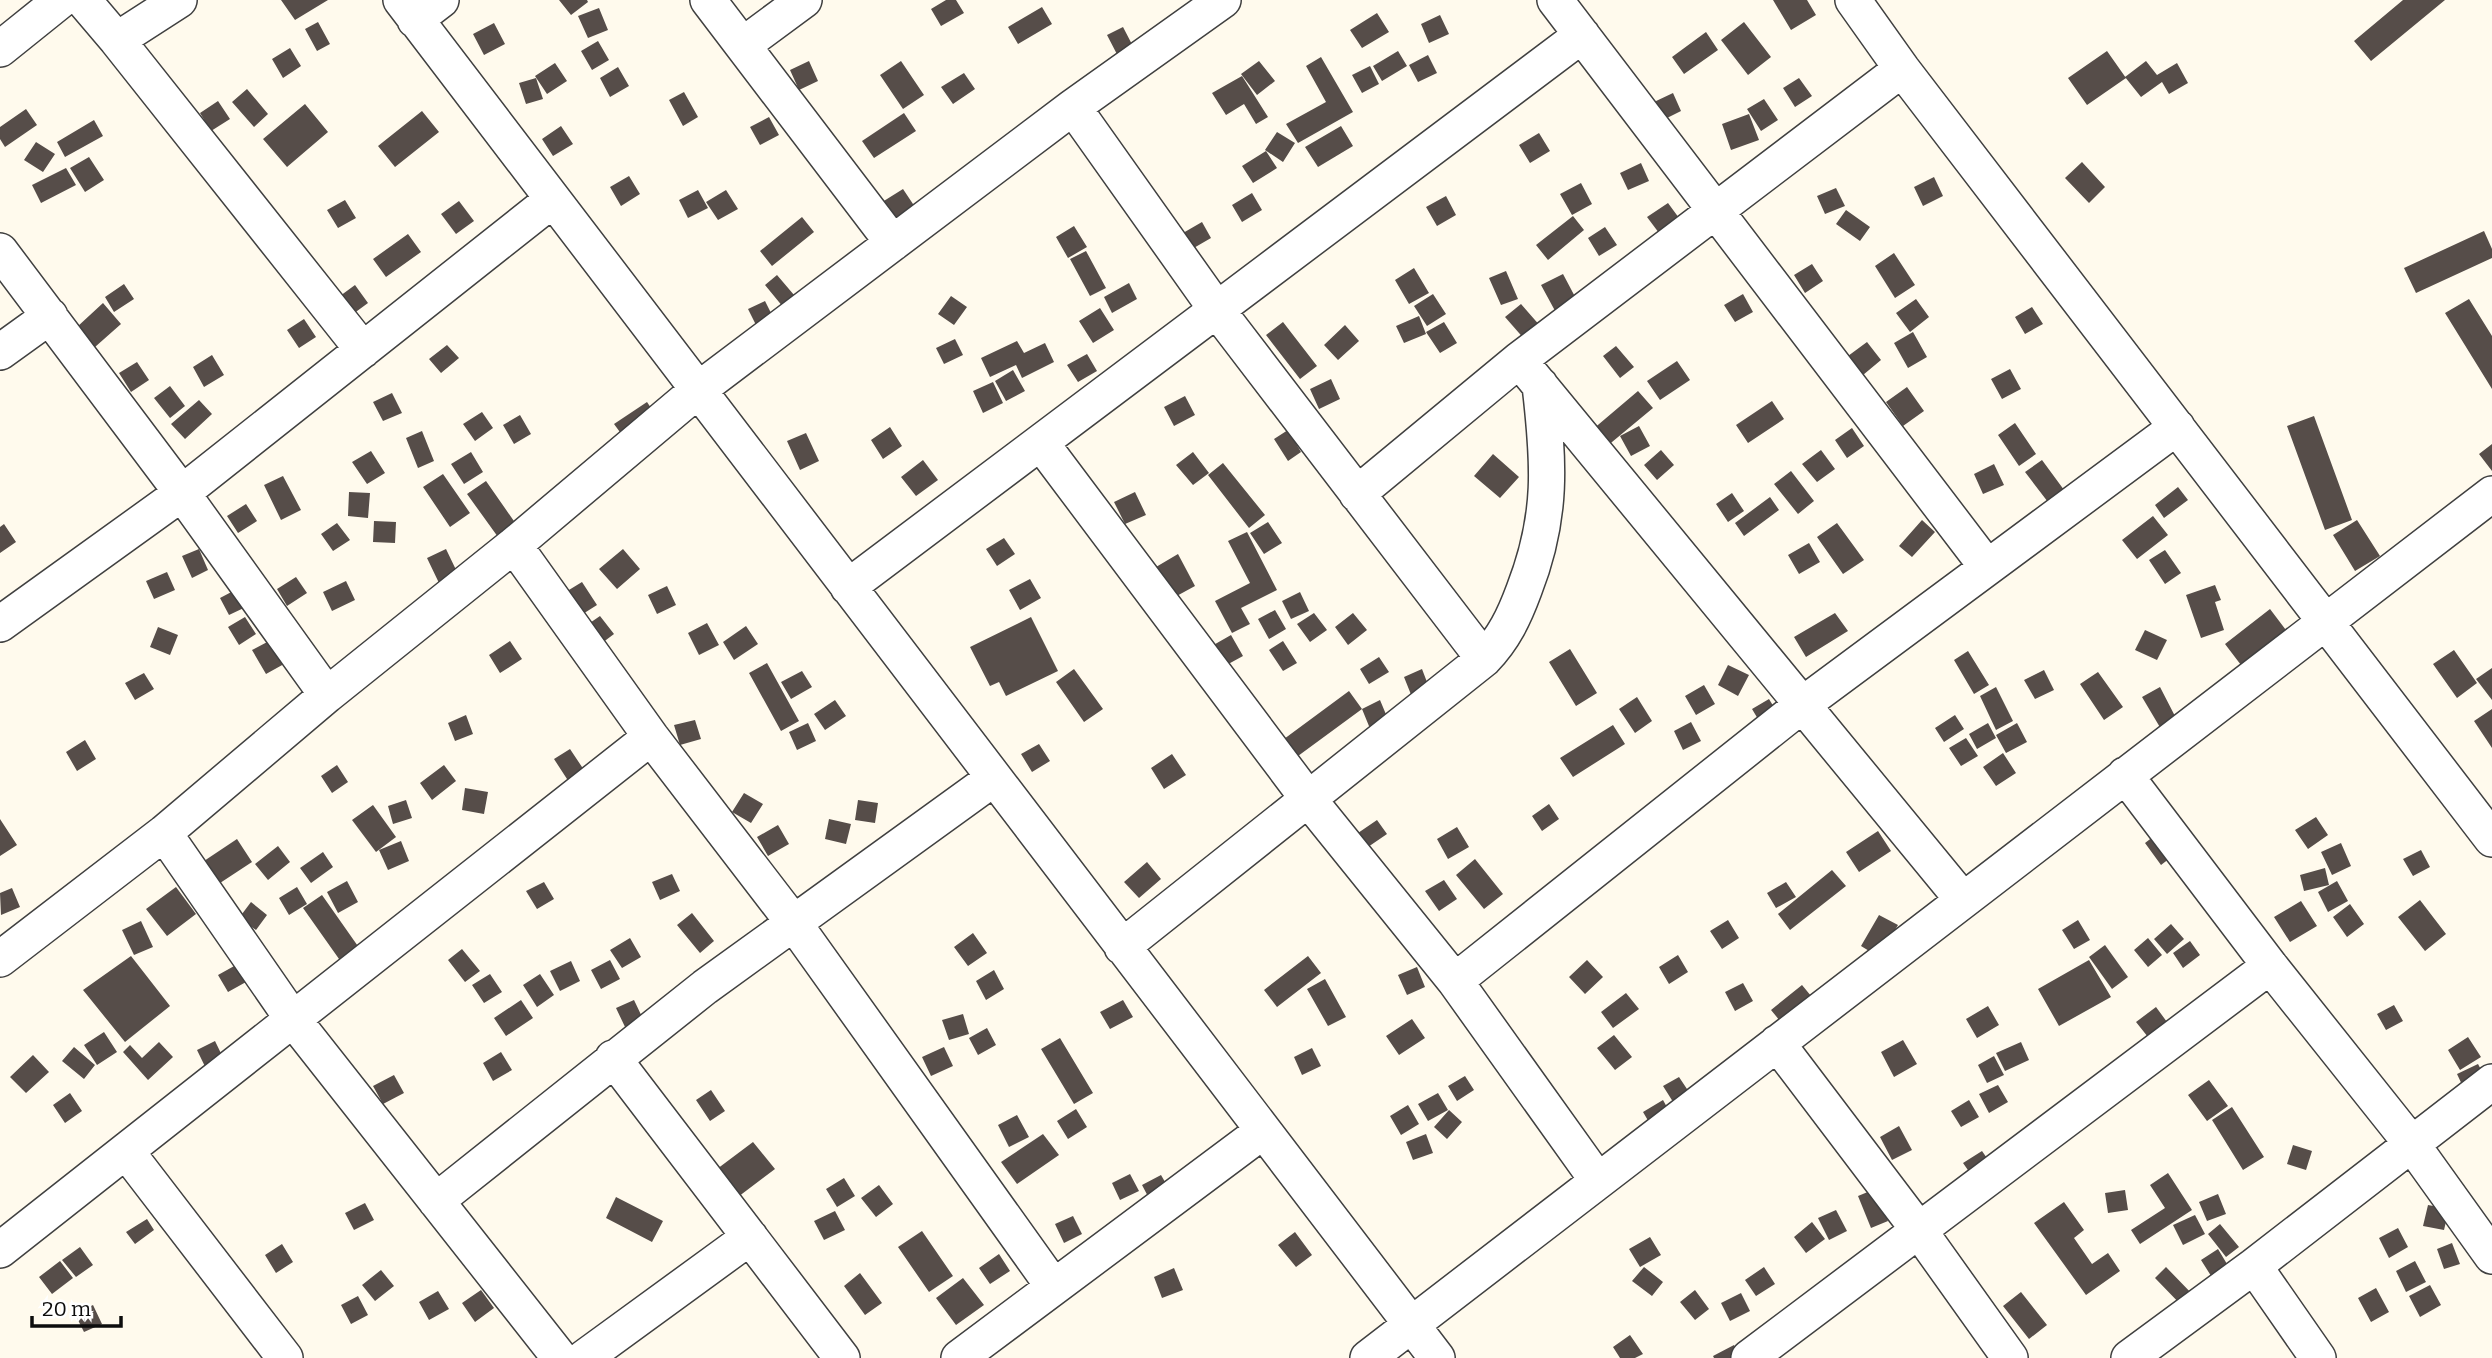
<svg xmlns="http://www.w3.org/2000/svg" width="2492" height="1358" font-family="Bitter,serif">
	<rect width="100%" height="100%" fill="#fffaed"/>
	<path fill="#564d49" d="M281,0H328L295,20Z
		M559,0H587L588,2L571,15Z
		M946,0H956L964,13L941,26L931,9Z
		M1773,0H1807L1816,15L1791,30Z
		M2403,0H2445L2371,61L2354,41Z
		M1042,7L1052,24L1018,44L1008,27Z
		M599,8L608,30L588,38L578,16Z
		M1377,13L1389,32L1362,48L1350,30Z
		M1440,15L1449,34L1429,43L1421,24Z
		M318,22L330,44L317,51L305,29Z
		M1744,22L1771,57L1748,75L1721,40Z
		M494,23L505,44L484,55L473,34Z
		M1123,27L1137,54L1121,62L1107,35Z
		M1706,32L1718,50L1684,74L1672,57Z
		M598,41L609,60L592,70L581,51Z
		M290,48L301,66L283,78L272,59Z
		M1398,51L1407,66L1382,81L1373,66Z
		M2107,51L2126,78L2087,105L2068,78Z
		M1428,55L1437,73L1418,82L1409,65Z
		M1321,57L1353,112L1298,143L1286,124L1326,102L1306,66Z
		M809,61L818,81L799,90L790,70Z
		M901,61L924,95L903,109L880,75Z
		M1259,61L1275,81L1257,95L1241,74Z
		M2146,61L2157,75L2177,63L2188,83L2169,94L2162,82L2141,97L2125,77Z
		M555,63L567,81L547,94L535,76Z
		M1370,66L1379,84L1362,93L1352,75Z
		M618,67L629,86L610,97L600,78Z
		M964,73L975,89L953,104L941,87Z
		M1242,76L1268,117L1256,124L1244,104L1226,115L1212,93Z
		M536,78L543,99L526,104L519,83Z
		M1799,78L1812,96L1795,107L1783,88Z
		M247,89L268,114L254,127L232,102Z
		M684,92L698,117L683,126L669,100Z
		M1673,93L1681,111L1663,120L1654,102Z
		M1764,99L1778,120L1761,131L1747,109Z
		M218,101L230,119L211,131L200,113Z
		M305,104L328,132L287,167L263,139Z
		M26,109L37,125L5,147L0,139V127Z
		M422,111L439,132L395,167L378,146Z
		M904,113L916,131L874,158L862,141Z
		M1749,114L1759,140L1731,150L1722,124Z
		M769,117L779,135L760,145L750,127Z
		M94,120L103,136L65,157L57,142Z
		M561,126L573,144L553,156L542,139Z
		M1341,126L1353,146L1318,167L1305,147Z
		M1277,132L1295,143L1283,162L1265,150Z
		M1539,133L1550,151L1530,163L1519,145Z
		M36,142L55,154L43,172L24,160Z
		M1266,151L1277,168L1253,183L1242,166Z
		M89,157L104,180L85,192L70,168Z
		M2082,162L2105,187L2089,203L2065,178Z
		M1641,163L1649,181L1628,190L1620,173Z
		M66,168L76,185L41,203L32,185Z
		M629,176L640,194L621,206L610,187Z
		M1934,177L1943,196L1923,206L1914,187Z
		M1581,183L1592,204L1572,215L1560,194Z
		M1836,188L1845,206L1825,214L1817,196Z
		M903,189L919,213L894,228L879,204Z
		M698,190L708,208L688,218L679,200Z
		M726,190L738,209L718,220L706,202Z
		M1252,193L1262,210L1242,222L1232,205Z
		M1446,196L1456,215L1437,226L1426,207Z
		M345,200L356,218L338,228L327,210Z
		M459,201L474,221L456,234L441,214Z
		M1668,203L1679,218L1659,233L1647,217Z
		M1846,210L1870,227L1860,241L1836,224Z
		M1573,216L1584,230L1548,260L1536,245Z
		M802,217L814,232L772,266L760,251Z
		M1202,222L1211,238L1192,249L1183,233Z
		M1074,226L1087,247L1068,258L1056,237Z
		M1605,227L1617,245L1599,256L1588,238Z
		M2484,231L2492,249V258L2416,293L2404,268Z
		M408,234L421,252L386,277L373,259Z
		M1086,251L1106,288L1090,296L1070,259Z
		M1894,253L1915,285L1895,298L1875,266Z
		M1812,264L1823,281L1805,293L1794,275Z
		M1414,268L1429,293L1409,304L1395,280Z
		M1506,271L1518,299L1501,305L1489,278Z
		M1563,274L1581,308L1560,320L1541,285Z
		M777,275L800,302L788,313L765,285Z
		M1129,283L1137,299L1112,313L1104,297Z
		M124,284L134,299L114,312L105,297Z
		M355,285L368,303L353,314L340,296Z
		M1433,294L1446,314L1427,326L1414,306Z
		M1743,294L1753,312L1735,322L1724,305Z
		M951,296L967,307L954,325L938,314Z
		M1916,299L1929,317L1910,332L1896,313Z
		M2469,299L2492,336V389L2445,313Z
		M765,301L774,319L757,327L748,309Z
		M103,303L121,324L95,347L77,327Z
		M1521,304L1549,336L1533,349L1505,317Z
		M2032,307L2043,324L2025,334L2015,317Z
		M1100,308L1114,330L1093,343L1079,321Z
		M1419,316L1426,334L1404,343L1396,326Z
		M304,319L316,337L299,348L287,330Z
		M1283,322L1317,366L1300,379L1266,335Z
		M1444,322L1457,343L1440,353L1426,332Z
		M1345,325L1359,341L1338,360L1324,345Z
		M1913,332L1927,357L1908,368L1894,343Z
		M955,339L963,355L944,364L936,348Z
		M1017,341L1024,353L1045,343L1054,362L1022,378L1016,365L990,377L981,358Z
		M1867,342L1881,360L1863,375L1848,356Z
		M447,345L459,358L441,373L429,359Z
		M1616,346L1634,367L1620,378L1603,356Z
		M1087,354L1097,371L1078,382L1067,365Z
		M212,355L224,375L204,387L193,367Z
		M1677,361L1690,380L1660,400L1647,381Z
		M137,362L149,380L131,392L119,373Z
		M2010,369L2021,389L2002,399L1991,379Z
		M1013,370L1025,391L1006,401L995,381Z
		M1331,379L1340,399L1319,409L1310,389Z
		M993,382L1003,403L983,413L973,391Z
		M170,386L185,406L170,418L154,398Z
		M1907,387L1924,411L1903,426L1886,402Z
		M1638,391L1653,408L1606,447L1592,430Z
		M392,393L402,413L383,421L373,402Z
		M1185,396L1195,415L1174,426L1164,407Z
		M199,400L212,414L185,439L171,424Z
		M1772,401L1784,419L1748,443L1736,425Z
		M647,402L657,417L625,439L614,424Z
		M482,412L493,428L475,441L463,424Z
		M520,415L531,434L514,444L503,425Z
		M2314,416L2352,520L2325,530L2287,426Z
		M2015,423L2036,454L2019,466L1998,435Z
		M1639,426L1650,446L1631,456L1620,436Z
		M890,427L902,446L883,459L871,440Z
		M1852,428L1864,446L1847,458L1835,440Z
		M1288,430L1301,452L1288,461L1274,439Z
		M422,431L434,461L418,468L406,438Z
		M806,433L819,461L800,470L787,441Z
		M2492,444V471L2479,454Z
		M1661,450L1674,465L1657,480L1644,465Z
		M1821,450L1835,469L1817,482L1802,464Z
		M371,451L385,473L367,484L352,462Z
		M471,452L483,472L464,484L451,464Z
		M1193,452L1209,473L1193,485L1176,465Z
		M1493,454L1519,477L1500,498L1474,476Z
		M923,460L938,480L916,496L901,477Z
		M2042,460L2067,494L2051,506L2025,472Z
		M1223,463L1265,515L1249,528L1208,475Z
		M1994,464L2004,485L1983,494L1974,474Z
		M1791,471L1814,501L1798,514L1774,484Z
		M443,474L470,513L450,527L423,487Z
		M283,476L301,510L281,520L264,485Z
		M486,481L516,524L498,537L467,494Z
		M2178,487L2188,500L2164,518L2155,505Z
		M349,492L370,493L368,518L348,516Z
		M1135,492L1146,515L1125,524L1114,502Z
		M1732,493L1744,511L1728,522L1716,504Z
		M1770,497L1779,510L1744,536L1735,523Z
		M246,504L257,521L238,533L227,516Z
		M2153,516L2168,535L2137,559L2122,540Z
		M1922,520L1935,532L1912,557L1899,546Z
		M2357,520L2380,556L2355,571L2333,535Z
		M374,521L396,522L395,543L373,542Z
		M1268,522L1282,543L1264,554L1250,533Z
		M337,523L350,540L333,551L321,534Z
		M1837,523L1864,560L1843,574L1817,537Z
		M4,524L16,542L0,553V527Z
		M1247,532L1277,590L1241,608L1250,624L1232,633L1215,601L1250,583L1228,541Z
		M1004,538L1015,554L997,566L986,549Z
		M1809,543L1820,562L1799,574L1788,555Z
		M199,549L208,570L192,578L182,556Z
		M446,549L458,574L439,583L427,558Z
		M623,549L640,569L617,589L599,569Z
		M2165,550L2181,573L2165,584L2149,560Z
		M1178,554L1195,586L1173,598L1156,567Z
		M167,572L175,590L154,599L146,581Z
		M296,577L307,593L287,606L277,589Z
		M1030,579L1041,598L1020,610L1009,590Z
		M346,581L355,600L332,611L323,592Z
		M582,582L597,605L578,617L564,593Z
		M2215,585L2221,600L2215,602L2224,630L2201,638L2186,595Z
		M667,586L676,605L657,614L648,595Z
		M239,588L248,606L229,615L220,598Z
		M1300,592L1309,611L1291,619L1282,601Z
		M2270,609L2289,634L2244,669L2225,644Z
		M1275,610L1286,629L1269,639L1258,619Z
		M1314,613L1327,630L1310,642L1297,624Z
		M1353,613L1367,630L1348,645L1335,627Z
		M1835,613L1848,631L1806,657L1794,637Z
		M600,616L614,634L598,646L584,627Z
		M245,617L256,634L239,645L228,627Z
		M1031,617L1058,671L1006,696L999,682L990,686L970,647Z
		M707,623L719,645L699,655L688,633Z
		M746,626L758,644L734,660L723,642Z
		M158,627L178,635L170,655L150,647Z
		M2145,630L2167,640L2157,660L2135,650Z
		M1231,635L1243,656L1221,668L1210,647Z
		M271,640L284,664L266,674L252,650Z
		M510,641L522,659L500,673L489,655Z
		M1283,641L1297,663L1283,671L1269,650Z
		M1570,649L1597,693L1576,706L1549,662Z
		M2454,650L2477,683L2457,698L2433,664Z
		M1968,651L1989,685L1974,694L1954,660Z
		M1379,657L1389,672L1369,684L1360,669Z
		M767,663L799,721L781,731L749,673Z
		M1728,665L1749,675L1738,696L1718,685Z
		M2492,668V700L2476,679Z
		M1074,669L1103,709L1084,722L1056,682Z
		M1422,669L1430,690L1412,697L1404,677Z
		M2044,670L2054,690L2035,699L2024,680Z
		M802,671L812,687L791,699L781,682Z
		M2098,672L2123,707L2104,720L2080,684Z
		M144,673L154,689L135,700L125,683Z
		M1704,685L1715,704L1696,715L1685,696Z
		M1996,687L2013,721L1996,730L1980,696Z
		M2160,687L2177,720L2161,729L2142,697Z
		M1349,691L1362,709L1380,700L1390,724L1371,731L1362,709L1298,756L1284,739Z
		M1637,697L1652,721L1635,733L1619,709Z
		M1769,699L1784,724L1767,734L1752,709Z
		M835,700L846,716L825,730L814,714Z
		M2492,709V748L2474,721Z
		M466,715L473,734L455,741L448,723Z
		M1955,715L1964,729L1944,742L1935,728Z
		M695,720L701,739L680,745L674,725Z
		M1691,722L1701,741L1683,750L1674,731Z
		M808,723L816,741L797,750L789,732Z
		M1988,723L1996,738L1977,749L1969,734Z
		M2017,723L2027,742L2006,753L1996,735Z
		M1613,725L1625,744L1573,777L1560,758Z
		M1966,738L1978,756L1961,766L1949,748Z
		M85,740L96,759L77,771L66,752Z
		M1039,744L1050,761L1032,772L1021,754Z
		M570,749L596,788L580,799L554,759Z
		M2003,753L2016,773L1996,786L1983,767Z
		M1172,754L1186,775L1164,789L1151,768Z
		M337,765L348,782L332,793L321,776Z
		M444,765L456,781L432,800L420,783Z
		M465,788L488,792L484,814L462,810Z
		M744,793L763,804L751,823L732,812Z
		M406,800L412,818L393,824L388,806Z
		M858,800L878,803L875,823L855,820Z
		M1549,804L1559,819L1542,831L1532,816Z
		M373,805L396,837L376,852L352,820Z
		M2316,817L2328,835L2308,849L2295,830Z
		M0,819L17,845L0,856Z
		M829,819L851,824L846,844L825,839Z
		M1377,820L1387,834L1368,847L1358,833Z
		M778,825L789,844L768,856L757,837Z
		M1457,827L1469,847L1448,859L1437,839Z
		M2162,830L2178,852L2161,865L2145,843Z
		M1878,831L1891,851L1859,872L1846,852Z
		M237,839L252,862L217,885L201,863Z
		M401,841L409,861L388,870L379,850Z
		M2341,843L2351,866L2332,875L2321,852Z
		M278,846L290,862L268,880L255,864Z
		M2421,850L2430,867L2413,876L2403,859Z
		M323,852L333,867L311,883L300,868Z
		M1475,859L1503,894L1484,909L1456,875Z
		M1147,862L1161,879L1139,898L1124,882Z
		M2325,868L2329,885L2304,891L2300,875Z
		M1832,870L1846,886L1790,930L1778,914Z
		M672,874L680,891L660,900L652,882Z
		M1444,880L1457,899L1439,911L1425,891Z
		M347,881L358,902L338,913L327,892Z
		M2337,881L2348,901L2328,912L2318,892Z
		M544,882L554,899L537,909L526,891Z
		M1786,882L1796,897L1776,908L1767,893Z
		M176,887L196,914L167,936L146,909Z
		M297,887L307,904L289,915L279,898Z
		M12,888L20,907L1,915L0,893Z
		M322,895L374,969L356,983L303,908Z
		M2420,900L2446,934L2425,951L2398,917Z
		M2301,901L2317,926L2290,942L2274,917Z
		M251,902L267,915L256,930L239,918Z
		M2350,904L2364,924L2347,937L2333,917Z
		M692,913L714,941L700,953L677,925Z
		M1879,915L1898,925L1879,957L1861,946Z
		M1728,920L1739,938L1722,949L1710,931Z
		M2078,920L2090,940L2074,949L2062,930Z
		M141,921L153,947L134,955L122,930Z
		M2171,924L2184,939L2167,954L2154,939Z
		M973,933L987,953L968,966L954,947Z
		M630,938L641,957L622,968L610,950Z
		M2148,938L2162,955L2148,967L2134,950Z
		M2190,941L2200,955L2183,968L2173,953Z
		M2105,945L2128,977L2112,989L2089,957Z
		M462,949L480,971L465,982L448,960Z
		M1678,955L1688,972L1669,984L1659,967Z
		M131,956L170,1006L125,1042L83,990Z
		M1308,956L1321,973L1277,1007L1264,990Z
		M610,960L620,979L601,989L591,970Z
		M1587,960L1603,977L1585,994L1569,977Z
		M2089,960L2111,997L2059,1026L2038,989Z
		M571,961L580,981L560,991L550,971Z
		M236,965L246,982L228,992L218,975Z
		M1417,967L1425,987L1407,995L1398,975Z
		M994,970L1004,989L986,1000L976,981Z
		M490,974L502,992L484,1003L472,985Z
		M540,974L554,995L537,1007L523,985Z
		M1325,979L1346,1017L1328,1026L1307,989Z
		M1743,983L1753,1001L1735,1011L1725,992Z
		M1802,985L1816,1002L1785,1027L1771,1010Z
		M1626,993L1639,1009L1613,1028L1601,1012Z
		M521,1000L533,1018L506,1036L494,1018Z
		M634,1000L644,1021L626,1029L616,1008Z
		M1123,1000L1133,1017L1110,1029L1100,1012Z
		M2394,1005L2403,1021L2386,1030L2377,1014Z
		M1988,1006L1999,1025L1977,1038L1966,1019Z
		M2156,1007L2167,1022L2148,1037L2136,1022Z
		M963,1014L969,1034L949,1040L942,1020Z
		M1412,1019L1425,1038L1399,1055L1386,1036Z
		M987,1028L996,1045L978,1055L969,1038Z
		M104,1032L117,1052L97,1065L84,1045Z
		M1614,1035L1632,1057L1615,1070L1597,1048Z
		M2468,1037L2481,1057L2460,1070L2448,1050Z
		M1060,1038L1093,1093L1074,1104L1041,1049Z
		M1903,1040L1917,1064L1894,1077L1881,1052Z
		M215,1041L230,1072L212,1081L197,1050Z
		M159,1042L173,1057L148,1080L123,1052L130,1045L142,1058Z
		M2021,1042L2029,1060L2005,1071L1996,1053Z
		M74,1047L95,1065L84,1079L62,1061Z
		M944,1047L953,1066L931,1076L922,1057Z
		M1312,1048L1321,1066L1302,1075L1294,1057Z
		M501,1052L512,1070L493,1081L483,1063Z
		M33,1055L49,1072L26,1093L10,1077Z
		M1994,1056L2004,1075L1987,1083L1978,1065Z
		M2478,1064L2487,1081L2465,1091L2457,1074Z
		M394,1075L404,1093L383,1104L373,1086Z
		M1465,1076L1474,1090L1457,1101L1448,1086Z
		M1679,1077L1691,1095L1675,1105L1663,1086Z
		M2209,1080L2228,1106L2207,1121L2188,1095Z
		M1998,1085L2008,1102L1989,1113L1979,1094Z
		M711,1090L725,1111L710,1121L696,1100Z
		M70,1093L82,1111L65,1123L53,1105Z
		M1438,1093L1448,1110L1428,1121L1418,1104Z
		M1663,1100L1673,1118L1653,1129L1643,1112Z
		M1969,1100L1979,1117L1961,1127L1951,1111Z
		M1408,1105L1419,1124L1401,1135L1390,1116Z
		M2232,1107L2264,1157L2243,1170L2212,1120Z
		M1076,1109L1087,1127L1068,1139L1057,1121Z
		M1449,1110L1462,1122L1447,1139L1434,1127Z
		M1017,1115L1029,1137L1009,1147L998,1125Z
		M1899,1126L1912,1150L1892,1160L1880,1137Z
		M1043,1134L1059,1155L1017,1184L1001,1162Z
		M1426,1134L1433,1153L1413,1160L1406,1142Z
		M753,1142L775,1169L730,1203L709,1175Z
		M2293,1145L2312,1151L2306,1170L2287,1164Z
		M1982,1151L2005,1184L1986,1196L1963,1163Z
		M2168,1173L2192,1210L2140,1244L2131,1230L2165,1208L2150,1185Z
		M1130,1174L1139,1191L1120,1200L1112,1183Z
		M1161,1175L1172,1194L1152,1204L1142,1185Z
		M844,1178L855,1196L837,1207L826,1189Z
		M879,1185L893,1204L876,1217L861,1198Z
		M1875,1189L1888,1221L1871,1228L1858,1196Z
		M2125,1190L2128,1210L2108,1213L2105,1193Z
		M2218,1194L2226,1214L2207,1221L2199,1202Z
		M616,1197L663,1221L652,1242L606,1218Z
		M2064,1202L2084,1230L2074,1238L2092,1264L2108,1253L2120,1271L2086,1295L2034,1223Z
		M365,1203L374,1220L354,1230L345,1213Z
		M2428,1205L2449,1209L2444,1230L2423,1226Z
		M1836,1210L1847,1231L1829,1240L1818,1218Z
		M835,1211L845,1230L824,1240L814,1221Z
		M2195,1215L2205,1234L2183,1245L2173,1225Z
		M1073,1216L1082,1234L1064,1243L1055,1224Z
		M147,1219L154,1230L135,1244L126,1232Z
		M1812,1222L1825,1239L1806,1253L1794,1237Z
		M2220,1224L2239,1247L2226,1257L2208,1234Z
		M2398,1228L2408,1247L2389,1258L2379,1238Z
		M922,1231L953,1276L929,1292L898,1247Z
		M1295,1232L1312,1255L1296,1267L1278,1245Z
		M1650,1237L1661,1255L1640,1267L1629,1249Z
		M2452,1243L2460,1264L2444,1269L2437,1249Z
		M282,1244L293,1262L276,1273L265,1255Z
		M80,1247L93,1265L76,1277L62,1260Z
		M2218,1249L2230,1269L2213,1279L2201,1260Z
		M999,1254L1010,1271L990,1284L979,1268Z
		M60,1261L73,1278L52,1294L39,1277Z
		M2415,1261L2426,1282L2406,1292L2396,1271Z
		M1644,1267L1663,1282L1652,1296L1632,1281Z
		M1764,1267L1775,1284L1756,1296L1745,1280Z
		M2166,1267L2196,1298L2185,1309L2155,1278Z
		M1174,1268L1183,1290L1162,1298L1154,1277Z
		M381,1270L394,1286L375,1301L362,1285Z
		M860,1273L882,1303L865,1315L844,1286Z
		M963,1278L984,1305L956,1325L936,1298Z
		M2430,1285L2441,1305L2420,1317L2409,1296Z
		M2376,1288L2389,1312L2371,1322L2358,1298Z
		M481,1290L494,1308L475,1322L462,1303Z
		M1695,1290L1709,1309L1695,1320L1680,1302Z
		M438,1291L449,1309L429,1320L419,1302Z
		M2021,1292L2047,1325L2029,1339L2003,1306Z
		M1741,1293L1750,1311L1730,1321L1721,1303Z
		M358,1296L368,1315L351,1324L341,1305Z
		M93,1305L102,1324L84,1332L75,1314Z
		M1630,1335L1643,1354L1635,1358H1620L1613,1347Z
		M1734,1345L1742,1358H1714L1713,1356Z"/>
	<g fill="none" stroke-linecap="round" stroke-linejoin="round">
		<defs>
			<path id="minor" d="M83,0L117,40L363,350
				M401,0L1437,1358
				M708,0L893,243
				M1555,0L1987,567
				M1853,0L1902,69L2492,839
				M415,20L441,0
				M117,40L179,0
				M743,45L804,0
				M0,49L61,0
				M1073,107L1217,310L1484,659
				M0,251L182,493L327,695
				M0,352L50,316
				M1519,360L1963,900
				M1041,443L1309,800L1455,981L1598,1181
				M1357,494L1519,360L1902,69
				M514,545L651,737L793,922L1053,1286
				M848,587L1582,35
				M0,624L182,493L552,200
				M2125,775L2270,966L2411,1143L2492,1256
				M164,833L292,1018L560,1358
				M1122,947L1484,659C1504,638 1514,617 1524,590C1553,516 1549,462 1540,385
				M0,959L164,833L327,695L514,545L698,390L1073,107L1223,0
				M1455,981L1802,705L2177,427
				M1777,1043L1918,1229L2010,1358
				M613,1058L842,1358
				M126,1151L285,1358
				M436,1201L705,987L994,778
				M0,1250L651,737
				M2254,1266L2318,1358
				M584,1358L750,1237
				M959,1358L1263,1131
				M1368,1358L2492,494
				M1749,1358L2270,966
				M2129,1358L2254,1266L2492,1082"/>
		</defs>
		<use href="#minor" stroke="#404040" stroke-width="38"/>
		<use href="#minor" stroke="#fff" stroke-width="35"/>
	</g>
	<path d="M32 1316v10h89v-10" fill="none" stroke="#0d0d0d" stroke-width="3.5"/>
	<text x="42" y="1316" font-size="21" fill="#0d0d0d" stroke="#ffffff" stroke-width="5" paint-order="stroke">20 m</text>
</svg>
